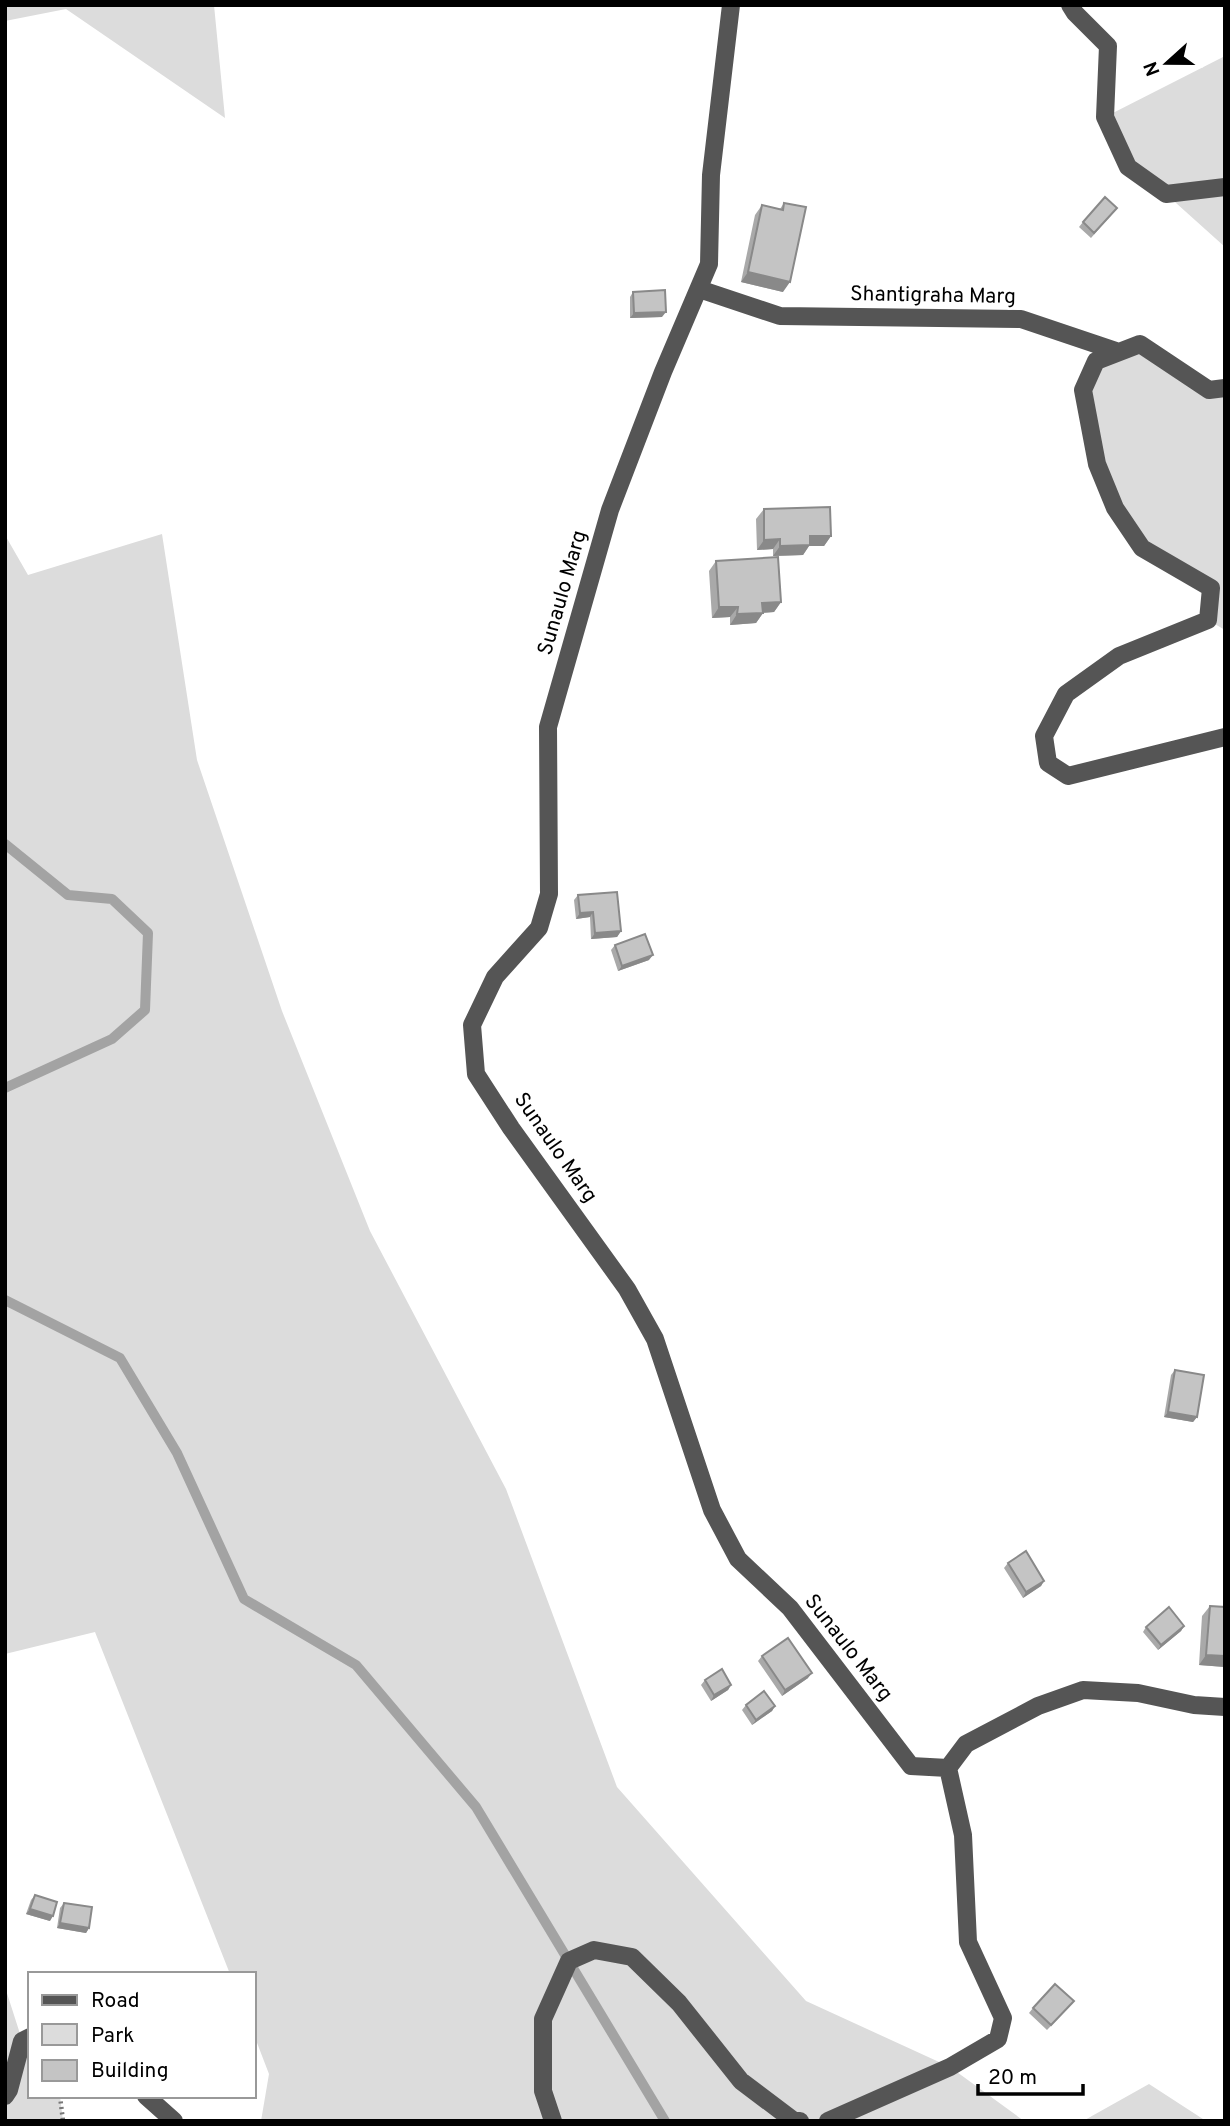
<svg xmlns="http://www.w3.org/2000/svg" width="1230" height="2126" font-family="Overpass,sans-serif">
	<rect width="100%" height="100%" fill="#fff"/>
	<path fill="#dcdcdc" d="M5,5H214L225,118L66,9L5,21Z
		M1225,56V247L1166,194L1128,167L1105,117Z
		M1140,344L1225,388V630L1208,620L1211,588L1142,548L1115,508L1083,390L1096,361Z
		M162,534L197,760L282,1011L370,1231L506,1489L617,1787L806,2001L950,2067L1024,2121H261L269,2074L254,2035V1974H230L95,1632L5,1654V535L28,575Z
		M5,1987L22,2040L30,2037V2096H60L63,2121H5Z
		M1149,2084L1206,2121H1083Z"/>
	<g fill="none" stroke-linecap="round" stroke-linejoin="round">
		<path stroke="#a3a3a3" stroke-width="10" d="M5,844L68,895L112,899L148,933L145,1010L112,1039L5,1088
			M5,1300L120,1358L177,1453L244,1599L356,1665L476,1807L665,2121"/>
		<path stroke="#777" stroke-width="4.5" stroke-dasharray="2 3.5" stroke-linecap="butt" d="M60,2096L63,2121"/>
		<path stroke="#555" stroke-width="18" d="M731,5L711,175L709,264L663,372L610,510L548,727L549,894L539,928L495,977L472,1025L476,1074L511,1128L627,1289L655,1339L712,1510L738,1559L790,1608L911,1766L948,1768
			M1070,5L1075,13L1108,46L1105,117L1128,167L1166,194L1225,187
			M699,289L780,316L1021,319L1119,352
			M1225,388L1209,390L1140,344L1096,361L1083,390L1097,464L1115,508L1142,548L1211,588L1208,620L1119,656L1066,694L1044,736L1048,763L1068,776L1225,737
			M948,1768L966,1744L1038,1706L1083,1690L1138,1693L1194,1705L1225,1707
			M5,2096L9,2090L22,2041L30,2037
			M146,2096L174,2121
			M553,2121L543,2091V2019L569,1961L594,1950L632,1957L679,2003L741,2081L794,2121H800
			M828,2121L950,2067L998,2039L1003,2018L968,1942L963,1835L948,1768"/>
	</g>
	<path fill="#a9a9a9" d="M784,203L783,292L741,282L755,215L762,205L780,209Z
		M1113,213L1091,238L1079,227L1083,222Z
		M633,292L662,317L630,318V297Z
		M764,509L831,536L824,546H809L803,555L773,556V549L757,550L756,519Z
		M716,561L781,602L774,612L763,613L756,623L730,625V617L712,618L709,571Z
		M578,895L621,931L617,937L591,939L590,917L576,919L574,900Z
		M615,945L649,960L618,971L611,950Z
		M1175,1370L1197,1417L1193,1422L1164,1417L1171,1375Z
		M1008,1563L1044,1581L1041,1586L1023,1598L1004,1568Z
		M1210,1606L1225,1607V1667L1199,1665L1202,1616Z
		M1184,1626L1181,1631L1158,1650L1143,1632L1146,1627Z
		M762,1656L808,1678L782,1696L758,1661Z
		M705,1680L731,1685L728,1690L711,1701L701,1685Z
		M746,1705L775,1706L772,1711L752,1725L742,1710Z
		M35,1895L50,1921L26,1914L31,1900Z
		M64,1903L89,1928L86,1933L57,1928L60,1908Z
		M1070,2006L1047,2030L1029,2013L1033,2008Z"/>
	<path fill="#898989" d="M748,272L790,282L783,292L741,282Z
		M666,312L662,317L630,318L634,313Z
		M810,536H831L824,546H809L803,555L773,556L780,546Z
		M780,539L773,549L757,550L764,540Z
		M781,602L774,612L755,613L762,603Z
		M719,607H738L730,617L712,618Z
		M763,613L756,623L730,625L737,614Z
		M593,912L590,917L576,919L580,913Z
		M621,931L617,937L591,939L595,933Z
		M653,955L649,960L618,971L622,966Z
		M1168,1412L1197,1417L1193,1422L1164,1417Z
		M1044,1581L1041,1586L1023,1598L1026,1592Z
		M1184,1626L1181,1631L1158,1650L1161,1645Z
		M1206,1655L1225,1656V1667L1199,1665Z
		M812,1673L808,1678L782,1696L785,1690Z
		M731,1685L728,1690L711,1701L714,1695Z
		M775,1706L772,1711L752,1725L756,1720Z
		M30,1909L53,1916L50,1921L26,1914Z
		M60,1923L89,1928L86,1933L57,1928Z"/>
	<path fill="#c4c4c4" stroke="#898989" stroke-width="2" d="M1105,197L1117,208L1094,233L1083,222Z
		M784,203L806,207L790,282L748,272L762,205L783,210Z
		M665,290L666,312L634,313L633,292Z
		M830,507L831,536H810V545L780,546V539L764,540V509Z
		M778,557L781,602L762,603L763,613L737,614L738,607H719L716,561Z
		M617,892L621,931L595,933L593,912L580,913L578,895Z
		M645,934L653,955L622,966L615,945Z
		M1175,1370L1204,1375L1197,1417L1168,1412Z
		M1026,1551L1044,1581L1026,1592L1008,1563Z
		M1210,1606L1225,1607V1656L1206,1655Z
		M1169,1607L1184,1626L1161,1645L1146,1627Z
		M788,1638L812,1673L785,1690L762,1656Z
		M722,1669L731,1685L714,1695L705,1680Z
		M764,1691L775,1706L756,1720L746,1705Z
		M35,1895L57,1902L53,1916L30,1909Z
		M64,1903L92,1907L89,1928L60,1923Z
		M1055,1984L1074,2001L1051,2025L1033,2008Z"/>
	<g text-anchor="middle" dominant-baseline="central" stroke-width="5" stroke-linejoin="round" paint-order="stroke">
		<g font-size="21" fill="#000" stroke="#fff">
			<text transform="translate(933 296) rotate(1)">Shantigraha Marg</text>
			<text transform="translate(563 593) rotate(-74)">Sunaulo Marg</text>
			<text transform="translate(555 1148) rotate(55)">Sunaulo Marg</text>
			<text transform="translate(848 1648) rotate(52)">Sunaulo Marg</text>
		</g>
	</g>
	<rect width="1230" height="2126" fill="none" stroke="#000000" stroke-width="14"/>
	<rect x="28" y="1972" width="228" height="126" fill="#ffffff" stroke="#999999" stroke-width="2"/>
	<rect x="42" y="1995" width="35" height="10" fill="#555555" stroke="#999999" stroke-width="2"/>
	<text x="91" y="2007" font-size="21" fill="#000000">Road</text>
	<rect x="42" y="2024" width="35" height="21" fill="#dcdcdc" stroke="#999999" stroke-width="2"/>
	<text x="91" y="2042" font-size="21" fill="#000000">Park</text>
	<rect x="42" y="2060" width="35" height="21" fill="#c4c4c4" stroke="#999999" stroke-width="2"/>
	<text x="91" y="2077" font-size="21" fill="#000000">Building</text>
	<g transform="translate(1167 63) rotate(249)" stroke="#ffffff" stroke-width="5" paint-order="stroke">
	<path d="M0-5L12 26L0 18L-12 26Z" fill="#000000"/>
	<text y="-10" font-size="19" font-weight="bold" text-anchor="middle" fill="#000000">N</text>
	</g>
	<path d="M978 2084v10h105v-10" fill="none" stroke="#000000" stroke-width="3.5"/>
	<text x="988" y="2084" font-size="21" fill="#000000" stroke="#ffffff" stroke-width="5" paint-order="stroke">20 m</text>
</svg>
